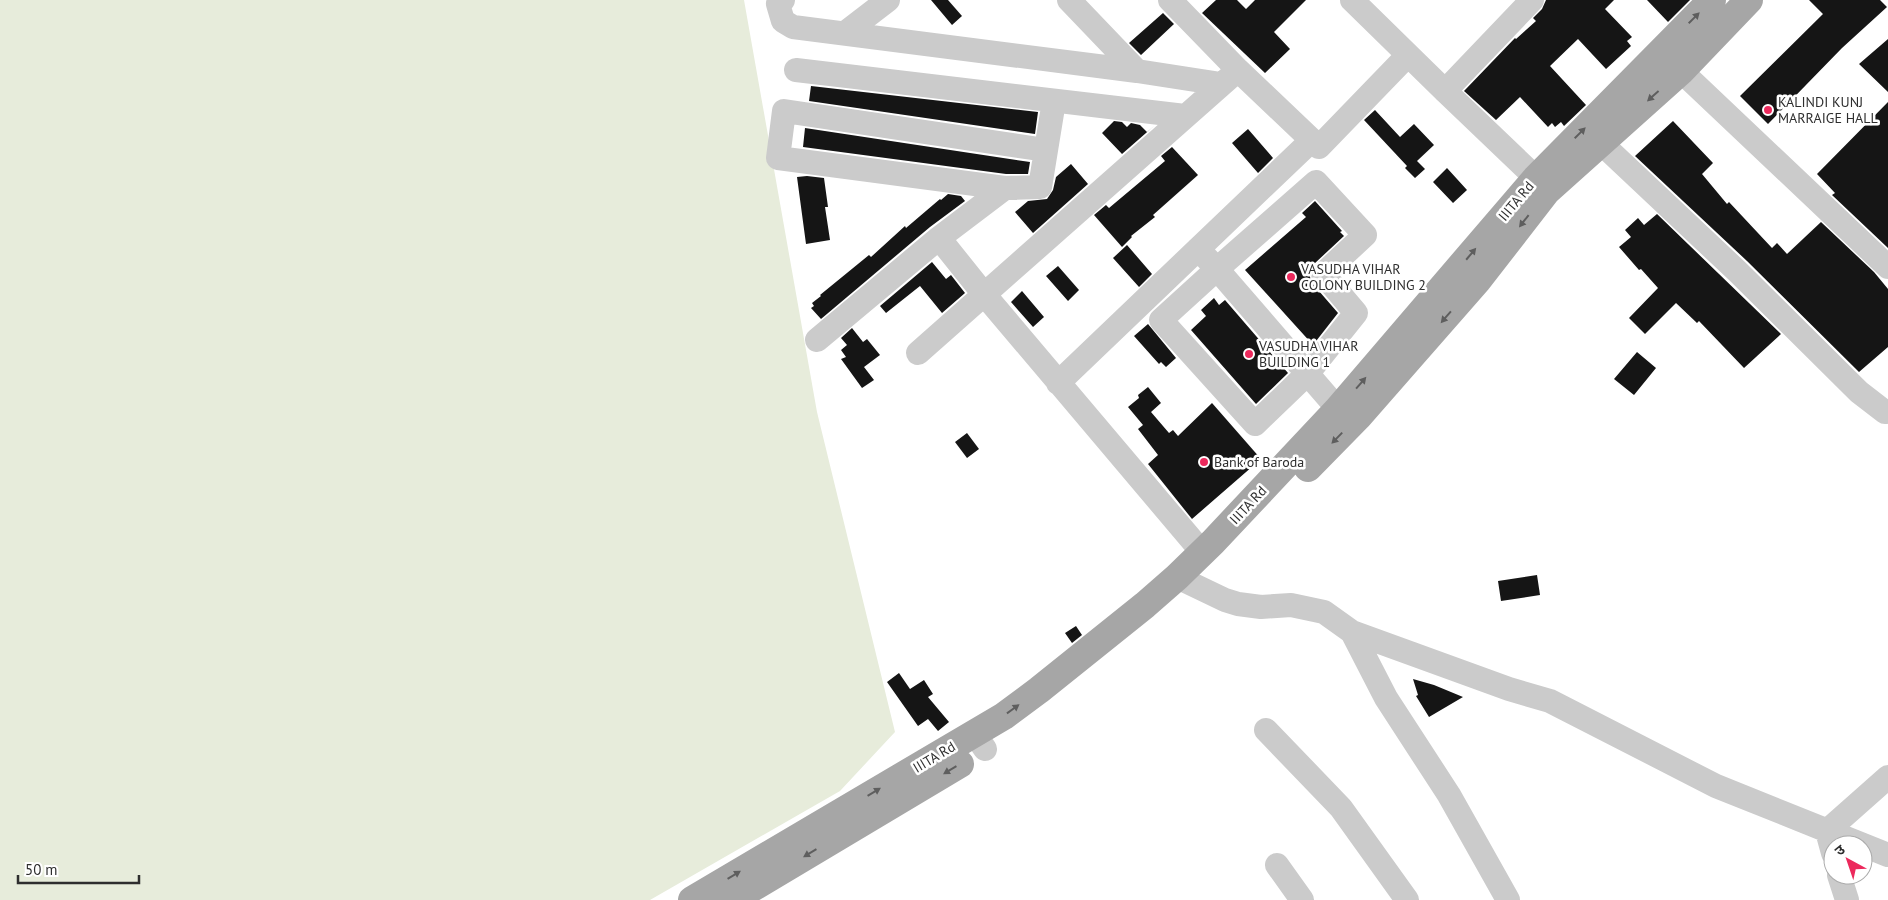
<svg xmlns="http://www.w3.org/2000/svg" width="1888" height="900" font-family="'PT Sans','Noto Sans Devanagari',sans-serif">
	<rect width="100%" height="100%" fill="#fff"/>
	<path fill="#e7ecdb" d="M0,0H744L817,412L895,732L840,791L650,900H0Z"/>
	<path fill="#151515" d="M931,0H948L962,16L952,25Z
		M1216,0H1237L1246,9L1255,0H1306L1274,32L1290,49L1265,73L1202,13Z
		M1546,0H1614L1605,9L1632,37L1627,41L1631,46L1606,69L1578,39L1550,66L1586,105L1564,126L1561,122L1555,127L1552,123L1548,127L1520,97L1496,120L1464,91L1515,38L1516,39L1536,21L1533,18L1542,9Z
		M1647,0H1690L1668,22Z
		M1809,0H1880L1887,7L1842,48L1768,124L1740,96L1823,14Z
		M1163,13L1174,24L1141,55L1129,43Z
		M1888,39V92L1859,64Z
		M811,86L1038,112L1035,134L809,101Z
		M1888,102V248L1832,195L1835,193L1817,174Z
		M1375,110L1400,137L1414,124L1434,145L1417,161L1425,169L1415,178L1405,168L1407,166L1364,120Z
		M1114,121L1122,122L1127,127L1131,123L1140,125L1147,132L1154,126L1122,154L1102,133Z
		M1673,121L1713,163L1702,174L1727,204L1729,202L1772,248L1777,243L1787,254L1821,222L1874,272L1888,289V347L1859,372L1747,261L1635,156Z
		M805,128L1030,162L1028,174H1006L803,147Z
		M1248,129L1273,158L1258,173L1232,143Z
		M1172,147L1198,175L1153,215L1155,217L1131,236L1132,237L1122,247L1094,215L1106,205L1109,208L1165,161L1161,156Z
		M1071,164L1088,184L1033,233L1015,212L1028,201L1047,199L1053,190L1056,177Z
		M1447,168L1467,190L1453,203L1433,182Z
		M807,176L824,178L828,207H825L830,240L806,244L797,177Z
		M948,194L961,196L965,201L930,227L821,319L811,308L814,306L812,303L821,296L820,295L869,255L871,257L905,226L906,228L940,199L941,200Z
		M1315,201L1342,231L1340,232L1344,236L1314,264L1310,270V277L1312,283L1338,313L1313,345L1245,270L1306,217L1302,213Z
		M1657,214L1781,334L1744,368L1699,321L1697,323L1676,303L1645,334L1629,318L1658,288L1641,269L1639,270L1619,247L1631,237L1625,230L1638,218L1644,225Z
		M1127,245L1152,274L1139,287L1113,258Z
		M932,262L946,279L951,275L965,293L942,313L920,286L886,313L880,306Z
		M1058,266L1079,290L1068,301L1046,276Z
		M1022,291L1044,317L1033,327L1011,302Z
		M1214,298L1219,305L1225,300L1288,373L1256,404L1191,330L1206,316L1201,310Z
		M1148,324L1176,358L1166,367L1161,362L1159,364L1134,336Z
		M852,328L863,342L867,339L880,355L864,367L874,380L862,388L841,359L846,357L841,350L847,345L841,338Z
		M1637,352L1656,368L1634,395L1614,379Z
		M1148,387L1161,403L1151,412L1169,433L1173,430L1178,436L1212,403L1261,459L1192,519L1148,464L1158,455L1138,429L1143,425L1128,407L1139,398L1138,395Z
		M967,433L979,449L967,458L955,442Z
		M1537,575L1540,595L1501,601L1498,581Z
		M1076,626L1082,635L1072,643L1065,633Z
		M899,673L910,689L924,680L933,694L928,697L949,722L938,731L928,719L918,726L887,682Z
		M1413,679L1434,685L1463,697L1429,717L1416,696L1418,695Z"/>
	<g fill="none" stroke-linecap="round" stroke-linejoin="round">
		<path stroke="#cbcbcb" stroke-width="24" d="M783,0L778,4L783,21L793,27L1137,71L1221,84
			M1069,0L1137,71
			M1170,0L1238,70L1319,147L1408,55
			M1352,0L1445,91L1536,178L1547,191
			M845,33L888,0
			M796,70L1185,116
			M1681,71L1888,267
			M1445,91L1532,0
			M1601,143L1737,271L1859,392L1885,412
			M1046,150L784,111L778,158L1005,188L1040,187L1054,101
			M939,238L983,293L1202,552
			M1198,249L1217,269L1316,182L1365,235L1323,274L1356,313L1308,373L1255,424L1161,320L1217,269L1338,409
			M817,340L939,238L1005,188
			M918,353L1238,70
			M1058,383L1312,140
			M1177,577L1225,600L1238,604L1261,607L1291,605L1324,612L1352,632L1386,698L1449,795L1508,900
			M1352,632L1509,689L1550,701L1716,786L1863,845
			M1266,730L1341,808L1407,900
			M974,733L985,749
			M1863,845L1888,855
			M1833,853L1827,831L1888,777
			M1277,865L1302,900
			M1839,875L1847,900"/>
		<path stroke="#a6a6a6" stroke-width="28" d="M1308,468L1358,417L1478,280L1547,191L1681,71L1749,0
			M692,900L1004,716L1039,690L1145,605L1177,577L1213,542L1338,409L1536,178L1712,0
			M732,900L960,764"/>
	</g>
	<defs><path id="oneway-solid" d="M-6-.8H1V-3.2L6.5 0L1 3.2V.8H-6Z" transform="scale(1.25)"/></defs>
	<g fill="#5e5e5e">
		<use href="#oneway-solid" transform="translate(1694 18) rotate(-45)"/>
		<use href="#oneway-solid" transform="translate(1653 96) rotate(138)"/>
		<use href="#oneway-solid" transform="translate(1580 133) rotate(-45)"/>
		<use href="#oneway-solid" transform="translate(1524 221) rotate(128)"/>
		<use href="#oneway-solid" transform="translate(1471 254) rotate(-50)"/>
		<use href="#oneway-solid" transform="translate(1446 317) rotate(131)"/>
		<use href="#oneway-solid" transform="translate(1361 383) rotate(-49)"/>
		<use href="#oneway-solid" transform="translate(1337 438) rotate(134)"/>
		<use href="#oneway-solid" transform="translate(1013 709) rotate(-36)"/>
		<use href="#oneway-solid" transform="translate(950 770) rotate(149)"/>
		<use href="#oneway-solid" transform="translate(874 792) rotate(-31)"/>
		<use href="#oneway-solid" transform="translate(810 853) rotate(149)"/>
		<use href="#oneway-solid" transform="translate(734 875) rotate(-31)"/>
	</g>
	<g fill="#ec295c" stroke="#fff" stroke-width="2">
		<circle cx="1768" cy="110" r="5"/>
		<circle cx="1291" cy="277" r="5"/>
		<circle cx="1249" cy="354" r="5"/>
		<circle cx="1204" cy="462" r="5"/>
	</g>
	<g text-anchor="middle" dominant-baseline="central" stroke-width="5" stroke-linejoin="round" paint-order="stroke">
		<g font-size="14" fill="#2e2e2e" stroke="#fff" text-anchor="start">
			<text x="1778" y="102">KALINDI KUNJ<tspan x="1778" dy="16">MARRAIGE HALL</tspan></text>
			<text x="1301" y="269">VASUDHA VIHAR<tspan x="1301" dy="16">COLONY BUILDING 2</tspan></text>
			<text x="1259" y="346">VASUDHA VIHAR<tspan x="1259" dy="16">BUILDING 1</tspan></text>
			<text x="1214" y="462">Bank of Baroda</text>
		</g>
		<g font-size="14" fill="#2e2e2e" stroke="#fff">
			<text transform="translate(1516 201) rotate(-50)">IIITA Rd</text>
			<text transform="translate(1248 505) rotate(-47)">IIITA Rd</text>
			<text transform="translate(934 757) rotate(-31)">IIITA Rd</text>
		</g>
	</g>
	<g transform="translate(1848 860) rotate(320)"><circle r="24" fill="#ffffff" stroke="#ababab"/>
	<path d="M0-4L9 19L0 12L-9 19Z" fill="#ec295c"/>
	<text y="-8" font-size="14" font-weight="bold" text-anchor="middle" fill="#2e2e2e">उ</text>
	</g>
	<path d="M18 875v8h121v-8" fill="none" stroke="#2e2e2e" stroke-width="2.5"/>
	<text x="25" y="875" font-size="15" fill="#2e2e2e" stroke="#ffffff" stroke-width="4" paint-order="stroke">50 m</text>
</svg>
